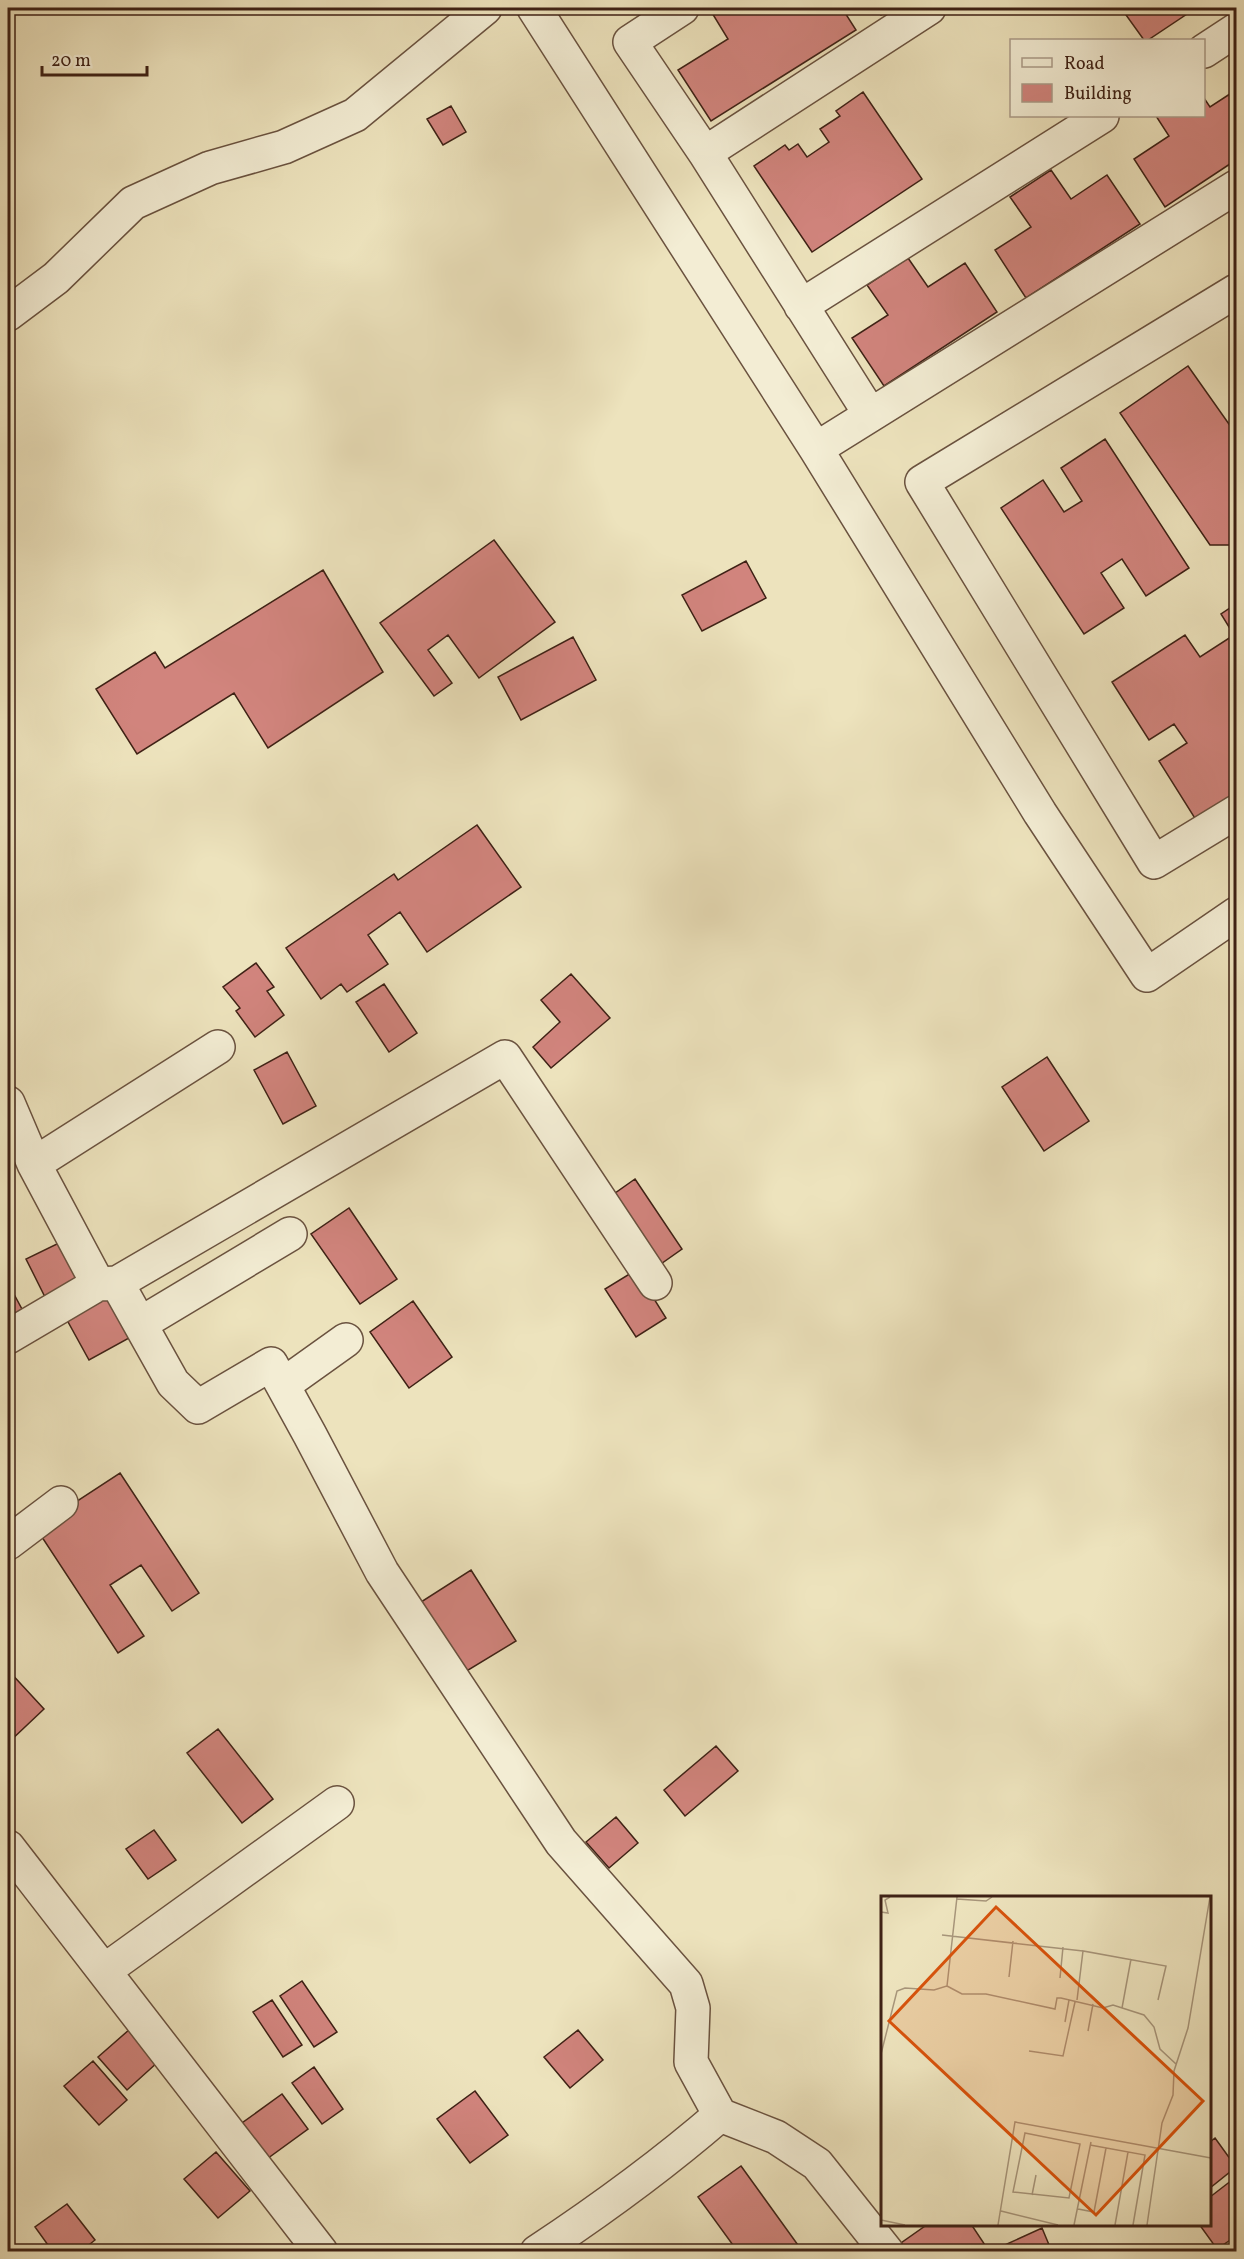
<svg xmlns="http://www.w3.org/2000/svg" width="1244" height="2259" font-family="Vollkorn,serif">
	<rect width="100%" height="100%" fill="#ede3bd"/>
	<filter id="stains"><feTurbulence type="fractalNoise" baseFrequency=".00333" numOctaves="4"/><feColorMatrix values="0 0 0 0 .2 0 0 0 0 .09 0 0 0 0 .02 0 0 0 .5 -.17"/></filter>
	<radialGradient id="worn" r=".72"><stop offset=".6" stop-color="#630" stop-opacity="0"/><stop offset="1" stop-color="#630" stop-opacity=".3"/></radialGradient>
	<path fill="#d1847d" stroke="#3e2115" stroke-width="1.5" d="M709,8H767L769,12L777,8H842L856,30L711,121L678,70L728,39Z
		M877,8H893L881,15Z
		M1121,8H1196L1148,40H1144Z
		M1236,90V160L1165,207L1134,159L1169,136L1156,116H1204V98L1210,107Z
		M863,92L922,179L812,252L754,166L785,145L789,150L798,144L807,157L829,142L820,129L840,116L836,111Z
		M451,106L466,132L443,145L427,119Z
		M1051,170L1071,199L1107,175L1140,224L1026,298L995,250L1031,227L1010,197Z
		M908,258L928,287L965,263L997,312L884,386L852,338L888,315L867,285Z
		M1188,366L1236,434V545H1210L1120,413Z
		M1105,439L1189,568L1146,596L1122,559L1101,573L1124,608L1084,634L1001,508L1043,480L1064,512L1082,501L1061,468Z
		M494,540L555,622L479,678L448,635L428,650L452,683L434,696L380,623Z
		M746,561L766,598L702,631L682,595Z
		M323,570L383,672L268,748L234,693L137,754L96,689L155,652L165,668Z
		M1236,604V794L1196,820L1159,761L1187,743L1174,724L1149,740L1112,682L1185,635L1200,657L1234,635L1221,614Z
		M573,637L596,680L521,720L498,677Z
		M477,825L521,887L427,952L400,912L368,935L388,964L347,992L341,984L321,999L286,948L394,874L398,880Z
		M256,963L274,987L267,991L284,1015L255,1037L236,1011L240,1008L223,987Z
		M571,974L610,1018L551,1068L533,1047L560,1022L541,1000Z
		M384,984L417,1033L389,1052L356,1002Z
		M287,1052L316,1106L283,1124L254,1070Z
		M1047,1057L1089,1121L1044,1151L1002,1087Z
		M635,1179L682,1249L658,1266L611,1196Z
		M349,1208L397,1279L360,1304L311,1234Z
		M61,1242L84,1286L48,1303L26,1259Z
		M636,1270L666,1318L636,1337L605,1289Z
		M8,1283L23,1311L8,1320Z
		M117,1292L140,1332L89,1360L67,1320Z
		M413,1301L452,1357L409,1388L370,1332Z
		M120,1473L199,1593L172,1611L141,1565L110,1585L144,1636L118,1653L36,1528Z
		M471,1570L516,1641L465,1672L421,1602Z
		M8,1670L44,1709L8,1743Z
		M218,1729L273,1799L242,1823L187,1753Z
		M716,1746L738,1771L685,1816L664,1790Z
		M616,1817L638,1843L609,1868L586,1842Z
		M154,1830L176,1860L148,1879L126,1849Z
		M302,1981L337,2032L314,2047L280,1996Z
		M272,2000L302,2045L283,2057L253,2012Z
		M130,2029L159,2061L127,2090L98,2057Z
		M578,2030L603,2060L570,2088L544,2057Z
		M93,2061L127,2100L99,2125L64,2086Z
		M314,2067L343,2109L322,2124L292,2083Z
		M475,2091L508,2135L470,2163L437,2119Z
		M282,2094L308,2129L260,2164L235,2128Z
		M1215,2138L1236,2167L1210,2188V2142Z
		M216,2152L250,2191L218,2218L184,2179Z
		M741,2166L803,2252H738L698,2197Z
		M1236,2177V2236L1217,2249L1199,2224H1210V2197Z
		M67,2204L95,2240L80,2252H53L35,2227Z
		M928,2224H971L985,2245L976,2252H907L901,2243Z
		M1042,2228L1052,2252H997L996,2249Z
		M861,2244L867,2252H851Z"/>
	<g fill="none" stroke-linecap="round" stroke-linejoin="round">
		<defs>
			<path id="minor" d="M534,8L816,449L1040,813L1147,975L1236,914
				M682,8L630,42L705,153L870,414
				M1204,51L1236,30
				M705,153L929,8
				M1236,291L922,482L1154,862L1236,812
				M801,306L1102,116
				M8,314L56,278L133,203L210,168L284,147L355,115L485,8
				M816,449L1236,187
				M8,1103L34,1164L98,1284L117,1283L173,1383L198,1407L271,1364L310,1435L382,1572L561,1842L686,1984L693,2008L691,2062L720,2115
				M34,1164L218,1047
				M117,1283L505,1057L655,1283
				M140,1324L290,1234
				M8,1337L98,1284
				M283,1385L346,1340
				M8,1543L61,1503
				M8,1847L321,2252
				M104,1971L337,1803
				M537,2252C602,2209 661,2166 720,2115L776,2137L817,2164L887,2252"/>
		</defs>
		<use href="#minor" stroke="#6a523f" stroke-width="36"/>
		<use href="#minor" stroke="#f3edd4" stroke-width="33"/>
	</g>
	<g transform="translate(881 1896)">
		<rect width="330" height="330" fill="#ede3bd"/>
		<path fill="none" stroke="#a7957a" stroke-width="1.5" d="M76,3L105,5L111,1M0,16L7,17L4,4L9,1M61,39L202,55M128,81L132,45M179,82L182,51M66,90L81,98H105L174,113L176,102H180L222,112L232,109L263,119L273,131L279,153L295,168M196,104L202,55L285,70L277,104M241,112L250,63M184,126L188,104M207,135L212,108M148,155L182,160L194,106M0,158L16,95L24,92L53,94L66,90L76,1M144,237L199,248L188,302L132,296ZM209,249L264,259L252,329M151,299L155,279M197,313L213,316L225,252M120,315L177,329M0,324L24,329M117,329L134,226L330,262M193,329L210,246M234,329L247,256M266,329L281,227L292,199L293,175L307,132L329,1"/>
		<path fill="#d7530d" fill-opacity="0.15" stroke="#d7530d" stroke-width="3" d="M115,11L322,205L215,319L8,125Z"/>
		<rect width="330" height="330" fill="none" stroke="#3e2115" stroke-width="3"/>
	</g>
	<rect width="1244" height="2259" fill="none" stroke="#ede3bd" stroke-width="30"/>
	<rect x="9" y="9" width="1226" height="2241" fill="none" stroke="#3e2115" stroke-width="3"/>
	<rect x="15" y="15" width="1214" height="2229" fill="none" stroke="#3e2115" stroke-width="1.5"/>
	<rect x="1010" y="39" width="195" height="78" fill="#f3edd4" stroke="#ab9b88" stroke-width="1.5"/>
	<rect x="1022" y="58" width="30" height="9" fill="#f3edd4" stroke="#ab9b88" stroke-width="1.5"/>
	<text x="1064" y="69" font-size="18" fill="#3e2115">Road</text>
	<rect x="1022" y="84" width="30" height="18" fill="#d1847d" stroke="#ab9b88" stroke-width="1.5"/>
	<text x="1064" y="99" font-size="18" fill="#3e2115">Building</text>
	<path d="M42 66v9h105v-9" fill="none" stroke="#3e2115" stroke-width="3"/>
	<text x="51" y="66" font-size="18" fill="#3e2115" stroke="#f3edd4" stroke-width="4.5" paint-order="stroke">20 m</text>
	<rect width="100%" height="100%" filter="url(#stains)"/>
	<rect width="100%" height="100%" fill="url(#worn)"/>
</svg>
